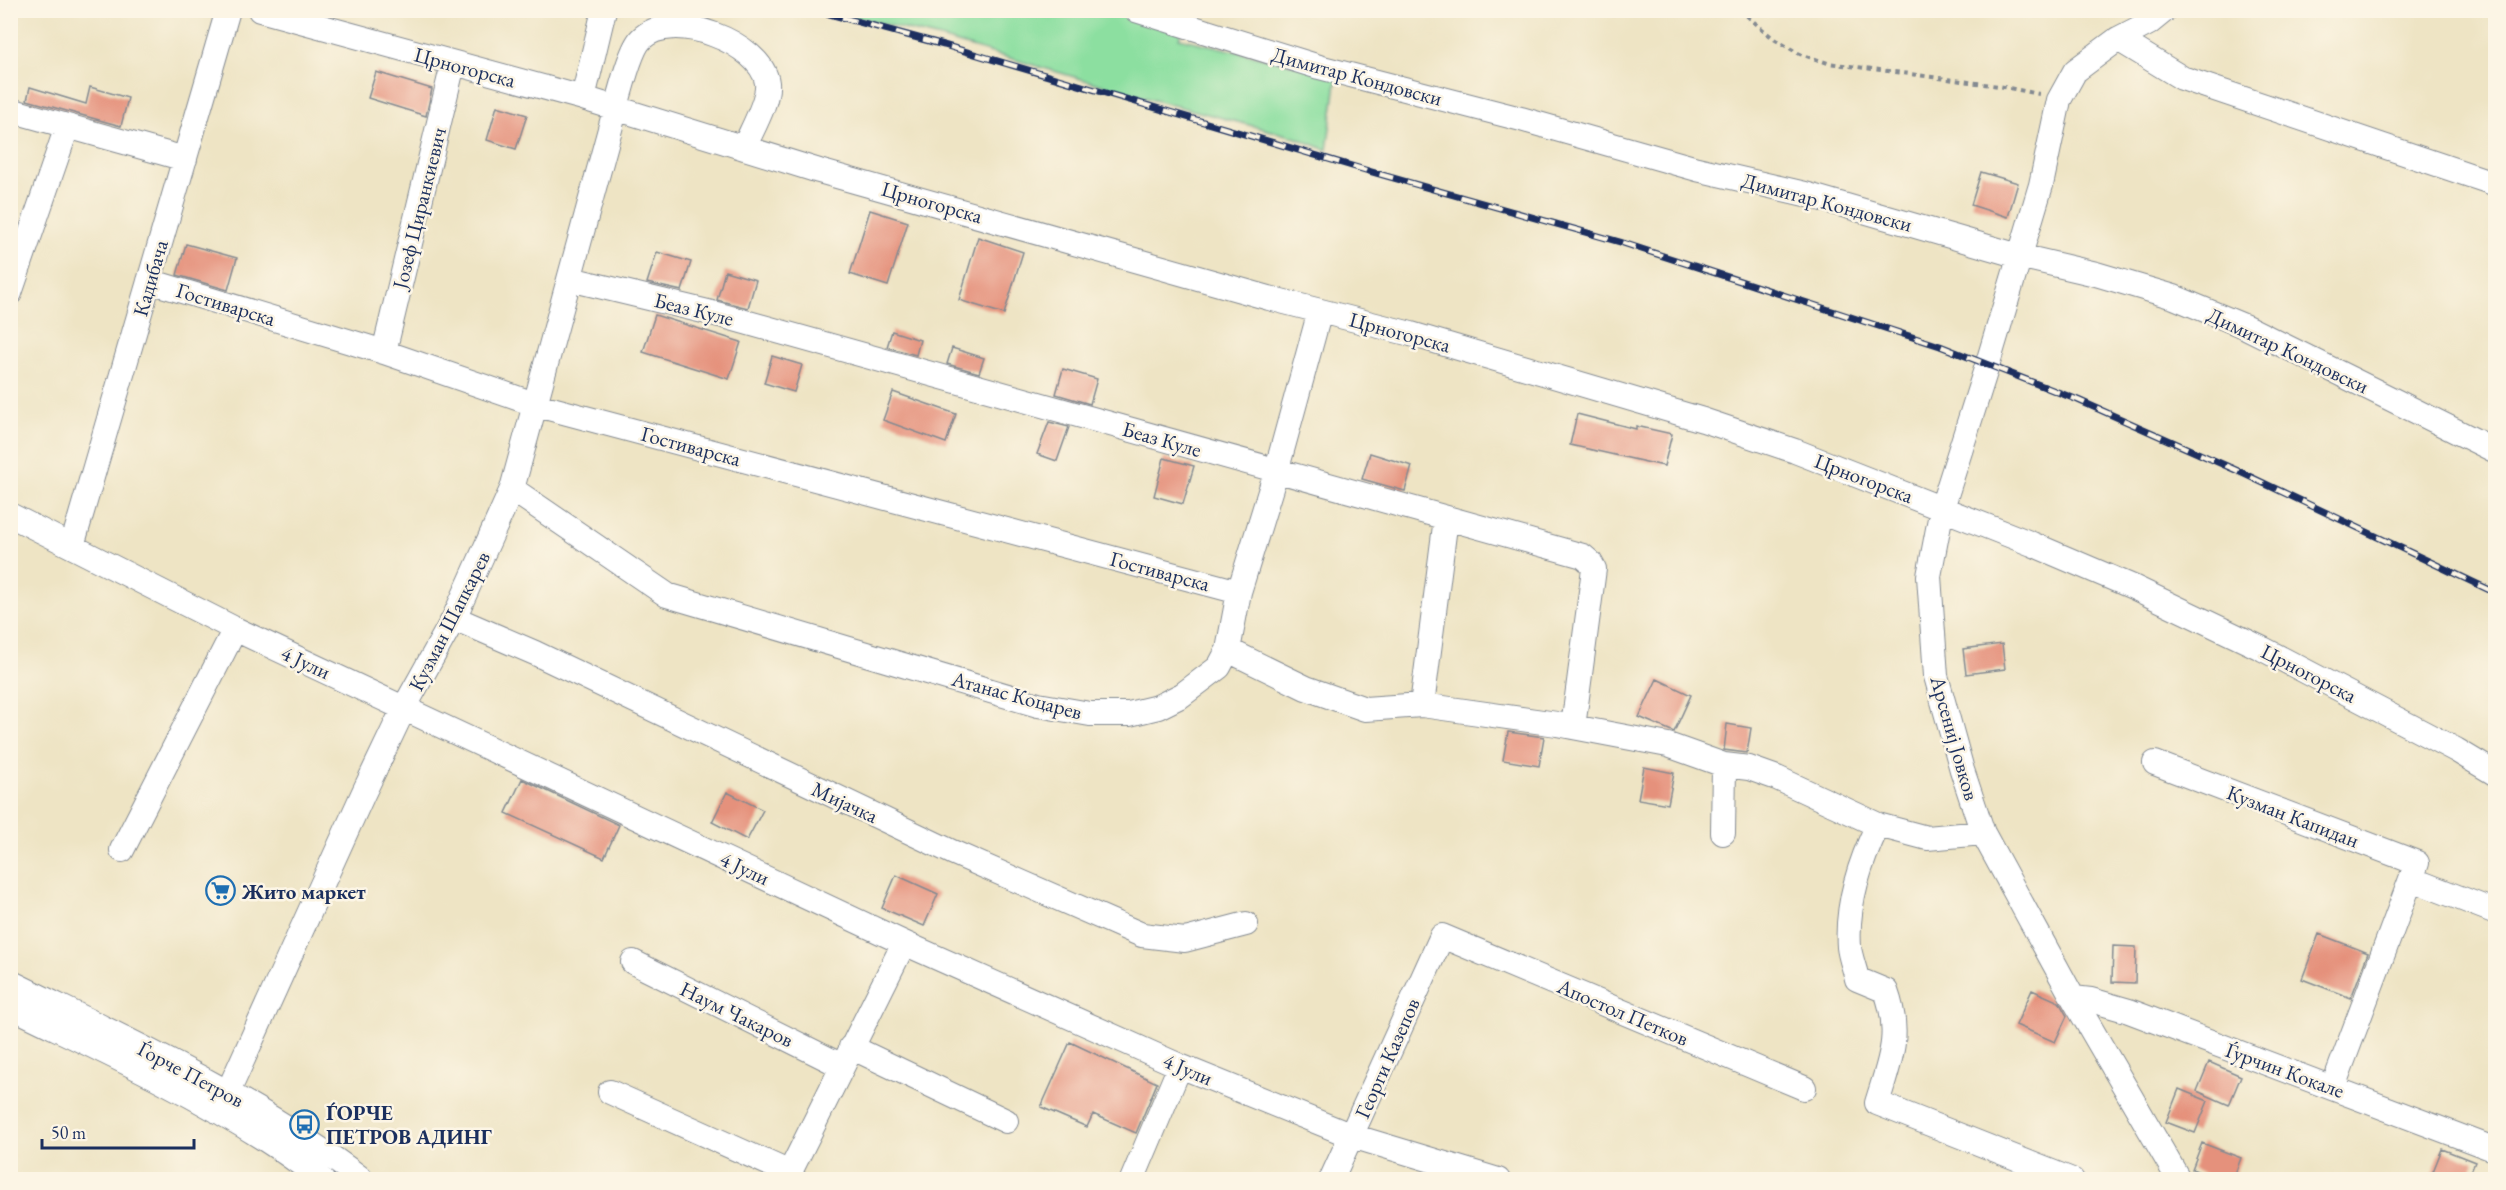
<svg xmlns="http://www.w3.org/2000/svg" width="2506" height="1190" font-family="'EB Garamond',serif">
	<rect width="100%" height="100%" fill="#fcf5e5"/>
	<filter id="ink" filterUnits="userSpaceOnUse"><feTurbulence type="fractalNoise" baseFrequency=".0167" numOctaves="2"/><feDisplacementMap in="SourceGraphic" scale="12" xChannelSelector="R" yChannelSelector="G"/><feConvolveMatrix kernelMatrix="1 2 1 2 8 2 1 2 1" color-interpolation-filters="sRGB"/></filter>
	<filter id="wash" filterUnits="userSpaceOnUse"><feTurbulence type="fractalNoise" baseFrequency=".008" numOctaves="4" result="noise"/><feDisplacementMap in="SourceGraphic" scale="24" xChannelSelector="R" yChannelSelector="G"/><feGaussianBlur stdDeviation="1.35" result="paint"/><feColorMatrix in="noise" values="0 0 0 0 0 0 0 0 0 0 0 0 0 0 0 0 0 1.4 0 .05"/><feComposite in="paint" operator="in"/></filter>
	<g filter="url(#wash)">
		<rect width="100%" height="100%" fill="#eee4c4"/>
		<path fill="#8cdfa0" stroke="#54877f" stroke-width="1.5" d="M831,11H1189L1179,38L1337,75L1327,150L1291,136L1150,99L944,39Z"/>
		<g id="blocks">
			<path fill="#e5917b" d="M376,72L432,89L426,116L368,98Z
				M30,87L86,104L90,87L128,98L121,126L27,100Z
				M497,106L527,115L516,149L487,140Z
				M1981,172L2018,183L2008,217L1971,205Z
				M870,210L908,222L888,286L850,274Z
				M978,237L1023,252L1004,314L959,300Z
				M186,244L237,258L228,290L177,275Z
				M657,252L691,262L682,291L647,283Z
				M725,271L756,280L748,308L717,300Z
				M655,315L741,342L729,379L643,352Z
				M892,331L920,340L916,355L887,347Z
				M952,348L984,358L979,373L947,364Z
				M772,356L802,365L794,392L764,383Z
				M1063,369L1097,379L1090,404L1056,394Z
				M893,392L956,414L946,443L883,420Z
				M1577,414L1636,429V426L1672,434L1664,466L1570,445Z
				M1049,422L1069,427L1057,461L1037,454Z
				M1370,453L1412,466L1405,491L1362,479Z
				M1164,458L1194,466L1183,504L1154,496Z
				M2002,644L2005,669L1966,674L1963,649Z
				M1657,679L1691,695L1674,732L1639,717Z
				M1727,724L1751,728L1747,753L1724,750Z
				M1508,732L1544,737L1539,766L1503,760Z
				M1644,767L1674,773L1668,804L1638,799Z
				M522,779L619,825L604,858L506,813Z
				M727,792L763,810L747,840L712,822Z
				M896,875L938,894L924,926L882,908Z
				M2319,934L2368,953L2351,998L2302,979Z
				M2113,946L2136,947L2135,983L2112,982Z
				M2032,990L2059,1002L2067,1016L2055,1042L2016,1025Z
				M1070,1042L1157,1083L1136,1133L1093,1114L1087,1127L1041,1107Z
				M2209,1062L2241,1076L2229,1105L2197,1091Z
				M2179,1089L2208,1101L2195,1133L2166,1122Z
				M2202,1143L2241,1158L2233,1179H2217L2192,1169Z
				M2442,1149L2475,1162L2468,1179H2430Z"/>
		</g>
	</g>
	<g filter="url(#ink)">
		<use href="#blocks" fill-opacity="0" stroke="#848a91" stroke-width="1.5"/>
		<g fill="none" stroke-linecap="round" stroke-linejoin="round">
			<defs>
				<path id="minor" d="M260,10L583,98L819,171L1269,298L1411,334L1703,420L1795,451L2032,544L2133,587L2263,649L2456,750L2496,774
					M1136,10L1319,67L1521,119L1697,169L1805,194L2019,256L2096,274L2174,297L2246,327L2496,451
					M2165,10L2149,23L2118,39L2075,71L2059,100L2041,185L1987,366L1942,508L1929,576L1936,676L1962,770L1983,833L2073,998L2179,1180
					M2118,39L2182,78L2496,184
					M583,98L604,10
					M10,110L185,159
					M570,279L720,315L1583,556L1590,562L1594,569L1573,727
					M149,281L384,352L537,405L1239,592
					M10,293L67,127
					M384,352L453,64
					M512,489L667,595L1038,705L1090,714H1129L1158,707L1182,695L1219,667L1228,650L1239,592L1276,472L1320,311
					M10,515L235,629L904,943L1180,1066L1352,1136L1498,1180
					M72,546L228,10
					M454,618L535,653L952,852L1142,935L1185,940L1246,924
					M1228,650L1306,688L1365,709L1422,705L1557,724L1668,745L1724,765L1749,768L1777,778L1878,825L1927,838L1983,833
					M1422,705L1446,518
					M2155,763L2417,863L2333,1087
					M1878,825C1860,862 1846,905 1849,947C1850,957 1855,969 1857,979L1886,991C1902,1035 1890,1060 1877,1103L2072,1180
					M1723,833L1724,765
					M122,850L235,629
					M2411,879L2496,912
					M633,962L842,1066
					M10,982C131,1042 255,1098 363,1180
					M2073,998L2091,1000L2129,1011L2496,1150
					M10,1006C96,1048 185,1088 266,1140C285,1152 304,1166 322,1180
					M851,1047L1006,1121
					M610,1092L790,1173L795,1180
					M219,1112L363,794L404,708L454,618L512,489L616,107C620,92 631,49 641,39C671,8 762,43 767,83C769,101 751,131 744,148
					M786,1180L904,943
					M1132,1180L1180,1066
					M1331,1180L1442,936L1804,1088"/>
			</defs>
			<use href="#minor" stroke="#848a91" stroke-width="26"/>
			<path stroke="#848a91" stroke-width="4" stroke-dasharray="4.5 4.5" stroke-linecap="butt" d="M1740,10L1774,39L1800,54L1828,63L1999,86L2039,94"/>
			<use href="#minor" stroke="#fff" stroke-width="24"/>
			<defs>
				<path id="rail" d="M815,10L944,45L1372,172L1620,242L1940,346L2078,400L2238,471L2496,593"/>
			</defs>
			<use href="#rail" stroke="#1b2f5e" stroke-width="7"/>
			<use href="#rail" stroke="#fcf5e5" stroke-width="4.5" stroke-dasharray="14" stroke-linecap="butt"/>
		</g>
	</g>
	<defs>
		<symbol id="supermarket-ring" viewBox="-11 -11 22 22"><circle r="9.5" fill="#fcf5e5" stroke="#1f6fb2" stroke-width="1.5"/><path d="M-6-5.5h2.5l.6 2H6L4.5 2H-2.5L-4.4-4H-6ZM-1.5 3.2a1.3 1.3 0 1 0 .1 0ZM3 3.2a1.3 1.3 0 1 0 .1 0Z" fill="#1f6fb2"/></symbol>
		<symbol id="bus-ring" viewBox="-11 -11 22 22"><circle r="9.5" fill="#fcf5e5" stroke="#1f6fb2" stroke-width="1.5"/><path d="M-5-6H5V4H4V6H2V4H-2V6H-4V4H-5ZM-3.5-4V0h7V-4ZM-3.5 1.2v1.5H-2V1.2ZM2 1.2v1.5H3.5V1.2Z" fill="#1f6fb2"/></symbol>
	</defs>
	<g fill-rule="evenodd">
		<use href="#supermarket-ring" x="204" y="874" width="33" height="33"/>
		<use href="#bus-ring" x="288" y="1108" width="33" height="33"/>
	</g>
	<g text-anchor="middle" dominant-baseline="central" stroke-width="5" stroke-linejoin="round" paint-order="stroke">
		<g font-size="21" fill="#1b2f5e" stroke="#fcf5e5">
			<text transform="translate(465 67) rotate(15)">Црногорска</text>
			<text transform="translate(1357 76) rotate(15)">Димитар Кондовски</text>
			<text transform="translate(932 202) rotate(16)">Црногорска</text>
			<text transform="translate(1827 202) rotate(15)">Димитар Кондовски</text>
			<text transform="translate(419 208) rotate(-76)">Јозеф Циранкиевич</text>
			<text transform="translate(150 278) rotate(-74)">Кадибача</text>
			<text transform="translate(226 304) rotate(17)">Гостиварска</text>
			<text transform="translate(694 309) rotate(14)">Беаз Куле</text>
			<text transform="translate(1400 332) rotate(15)">Црногорска</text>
			<text transform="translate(2288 350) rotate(25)">Димитар Кондовски</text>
			<text transform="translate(1162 439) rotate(16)">Беаз Куле</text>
			<text transform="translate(691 446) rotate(15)">Гостиварска</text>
			<text transform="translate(1864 478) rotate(21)">Црногорска</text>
			<text transform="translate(1160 571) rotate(15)">Гостиварска</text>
			<text transform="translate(449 621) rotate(-63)">Кузман Шапкарев</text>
			<text transform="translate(306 662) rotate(25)">4 Јули</text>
			<text transform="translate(2309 673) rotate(27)">Црногорска</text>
			<text transform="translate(1017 695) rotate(15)">Атанас Коцарев</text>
			<text transform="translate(1955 738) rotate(74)">Арсениј Јовков</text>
			<text transform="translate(845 802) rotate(25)">Мијачка</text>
			<text transform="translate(2293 816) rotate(21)">Кузман Капидан</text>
			<text transform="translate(745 868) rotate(25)">4 Јули</text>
			<text transform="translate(1623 1012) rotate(23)">Апостол Петков</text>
			<text transform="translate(737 1014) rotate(26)">Наум Чакаров</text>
			<text transform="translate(1387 1058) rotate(-66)">Георги Казепов</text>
			<text transform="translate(1188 1069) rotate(23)">4 Јули</text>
			<text transform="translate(2285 1070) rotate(20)">Ѓурчин Кокале</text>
			<text transform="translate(191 1074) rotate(28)">Ѓорче Петров</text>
		</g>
		<g font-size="21" font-weight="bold" fill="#1b2f5e" stroke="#fcf5e5" text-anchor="start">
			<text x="242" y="891">Жито маркет</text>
			<text x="326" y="1112">ЃОРЧЕ<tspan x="326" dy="24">ПЕТРОВ АДИНГ</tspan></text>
		</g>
	</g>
	<rect width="2506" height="1190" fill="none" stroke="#fcf5e5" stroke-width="36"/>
	<path d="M42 1139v9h152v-9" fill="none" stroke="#1b2f5e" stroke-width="3"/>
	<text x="51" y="1139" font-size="18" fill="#1b2f5e" stroke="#fcf5e5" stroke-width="4.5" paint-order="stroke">50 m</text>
</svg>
